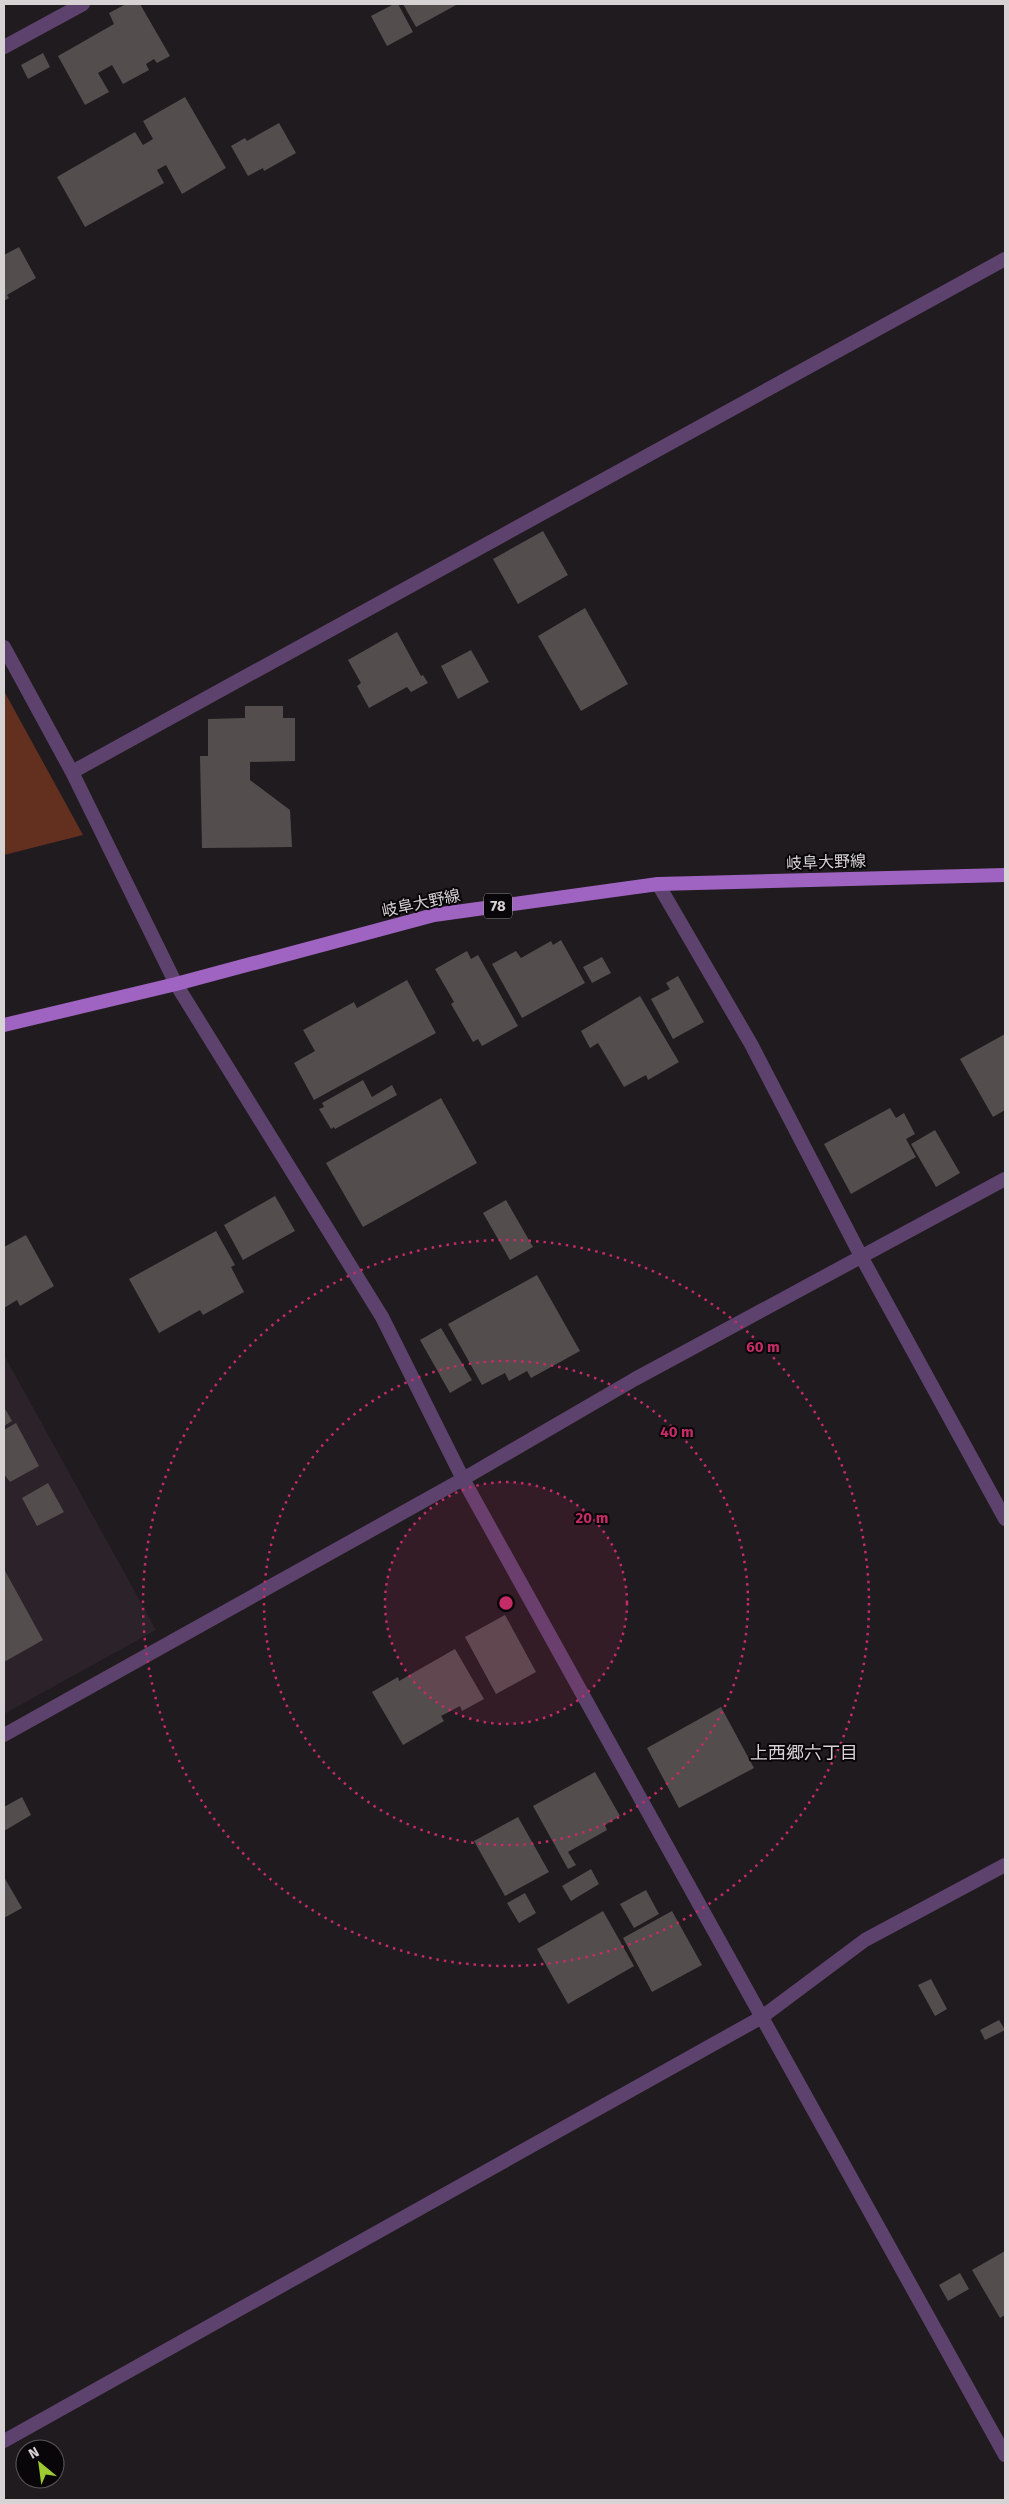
<svg xmlns="http://www.w3.org/2000/svg" width="1009" height="2504" font-family="'Fira Sans','Noto Sans JP',sans-serif">
	<rect width="100%" height="100%" fill="#201b1e"/>
	<path fill="#2c2229" d="M4,1355L156,1630L4,1714Z"/>
	<path fill="#632f1e" d="M4,691L83,835L4,855Z"/>
	<path fill="#544d4d" d="M126,4H140L170,56L157,63L154,59L146,64L149,70L123,84L112,65L98,73L109,92L85,105L58,56L114,24L109,13Z
		M394,4H398L413,32L387,46L371,16Z
		M403,4H458L416,27Z
		M43,53L50,67L28,79L21,65Z
		M185,97L226,168L182,194L166,165L157,170L164,183L85,227L57,177L135,132L143,145L153,139L143,121Z
		M279,123L296,153L264,171L263,168L248,176L231,146L245,138L247,141Z
		M19,247L36,278L7,295L9,298L4,301V255Z
		M543,531L568,575L518,604L493,559Z
		M585,608L628,684L581,711L538,636Z
		M397,632L421,676L423,675L428,683L411,692L407,687L369,708L357,686L361,683L348,660Z
		M471,650L489,682L458,699L441,666Z
		M245,706H283V718H295V761L250,762V780L290,810L292,847L202,848L200,756H208V719L245,718Z
		M561,940L585,983L522,1018L492,964L516,951L521,958L551,941L553,945Z
		M467,951L471,959L478,955L518,1026L482,1046L478,1039L473,1042L451,1004L454,1002L435,969Z
		M602,957L611,973L592,983L583,967Z
		M678,976L704,1022L673,1039L651,999L670,989L666,983Z
		M407,980L436,1033L314,1100L294,1063L315,1051L303,1030L354,1002L357,1008Z
		M640,996L679,1062L648,1080L646,1075L624,1087L598,1043L590,1048L581,1031Z
		M1005,1034V1110L993,1117L960,1059Z
		M363,1080L372,1097L392,1085L397,1095L335,1129L334,1127L331,1129L319,1109L324,1107L322,1103Z
		M441,1098L477,1163L363,1227L326,1163Z
		M890,1108L896,1118L904,1113L915,1134L906,1139L916,1157L851,1194L824,1144Z
		M935,1130L960,1173L936,1187L911,1144Z
		M275,1196L295,1231L243,1260L224,1225Z
		M506,1200L533,1247L510,1260L483,1213Z
		M216,1231L235,1265L231,1267L244,1292L203,1315L200,1310L159,1333L129,1279Z
		M26,1235L54,1286L20,1306L17,1300L4,1308V1247Z
		M537,1275L580,1351L531,1378L527,1371L509,1381L505,1373L482,1385L448,1324Z
		M441,1328L472,1380L450,1393L420,1340Z
		M4,1407L12,1421L4,1426Z
		M16,1423L39,1466L10,1482L4,1474V1430Z
		M48,1483L64,1512L37,1526L22,1498Z
		M4,1569L43,1640L4,1662Z
		M505,1615L536,1672L496,1694L465,1637Z
		M455,1649L484,1699L462,1711L460,1706L441,1716L444,1721L403,1745L372,1692L398,1677L399,1681Z
		M721,1707L754,1768L679,1808L647,1748Z
		M595,1772L620,1816L605,1825L607,1830L568,1852L576,1865L568,1869L533,1806Z
		M22,1797L31,1815L4,1831V1807Z
		M518,1817L549,1872L505,1896L474,1841Z
		M591,1869L599,1884L571,1901L562,1886Z
		M4,1877L22,1908L4,1918Z
		M646,1890L659,1914L634,1928L620,1904Z
		M525,1893L536,1913L519,1923L507,1903Z
		M603,1911L634,1966L568,2004L537,1949Z
		M672,1911L702,1965L652,1992L623,1938Z
		M931,1979L947,2009L935,2016L918,1985Z
		M999,2020L1005,2030L985,2040L980,2030Z
		M1005,2251V2315L1000,2318L972,2270Z
		M960,2273L969,2289L948,2301L939,2285Z"/>
	<g fill="none" stroke-linecap="round" stroke-linejoin="round">
		<path stroke="#5e426e" stroke-width="14" d="M4,47L83,4
			M4,647L72,772L176,984L382,1317L463,1479L1005,2455
			M72,772L1005,259
			M658,884L751,1044L862,1258L1005,1519
			M4,1735L463,1479L635,1379L1005,1179
			M4,2441L762,2017L865,1940L1005,1865"/>
		<path stroke="#9f64c1" stroke-width="14" d="M4,1025L176,984L434,915L658,884L1005,875"/>
	</g>
	<circle cx="506" cy="1603" r="121" fill="#c42b67" fill-opacity=".12"/>
	<g fill="none" stroke="#c42b67" stroke-width="2.5" stroke-dasharray="2.5 5">
		<circle cx="506" cy="1603" r="121"/>
		<circle cx="506" cy="1603" r="242"/>
		<circle cx="506" cy="1603" r="363"/>
	</g>
	<g text-anchor="middle" dominant-baseline="central" stroke-width="4" stroke-linejoin="round" paint-order="stroke">
		<rect fill="#080608" stroke="#999698" stroke-width="1" x="484" y="893.5" width="28" height="25" rx="4"/>
		<g font-size="15" font-weight="bold" fill="#d7d3d5">
			<text x="498" y="906">78</text>
		</g>
		<g font-size="16" fill="#d7d3d5" stroke="#080608">
			<text transform="translate(826 862) rotate(-2)">岐阜大野線</text>
			<text transform="translate(421 903) rotate(-12)">岐阜大野線</text>
		</g>
		<g font-size="18" fill="#d8d1d5" stroke="#080608">
			<text x="804" y="1753">上西郷六丁目</text>
		</g>
	</g>
	<circle cx="506" cy="1603" r="8" fill="#c42b67" stroke="#080608" stroke-width="2.5"/>
	<g font-size="15" text-anchor="middle" font-weight="bold" fill="#c42b67" stroke="#080608" stroke-width="4" stroke-linejoin="round" paint-order="stroke">
		<text x="763" y="1352">60 m</text>
		<text x="677" y="1437">40 m</text>
		<text x="592" y="1523">20 m</text>
	</g>
	<rect width="1009" height="2504" fill="none" stroke="#d7d3d5" stroke-width="10"/>
	<g transform="translate(40 2464) rotate(331)"><circle r="24" fill="#080608" stroke="#5b585a"/>
	<path d="M0-4L9 19L0 12L-9 19Z" fill="#9dca30"/>
	<text y="-8" font-size="14" font-weight="bold" text-anchor="middle" fill="#d7d3d5">N</text>
	</g>
</svg>
